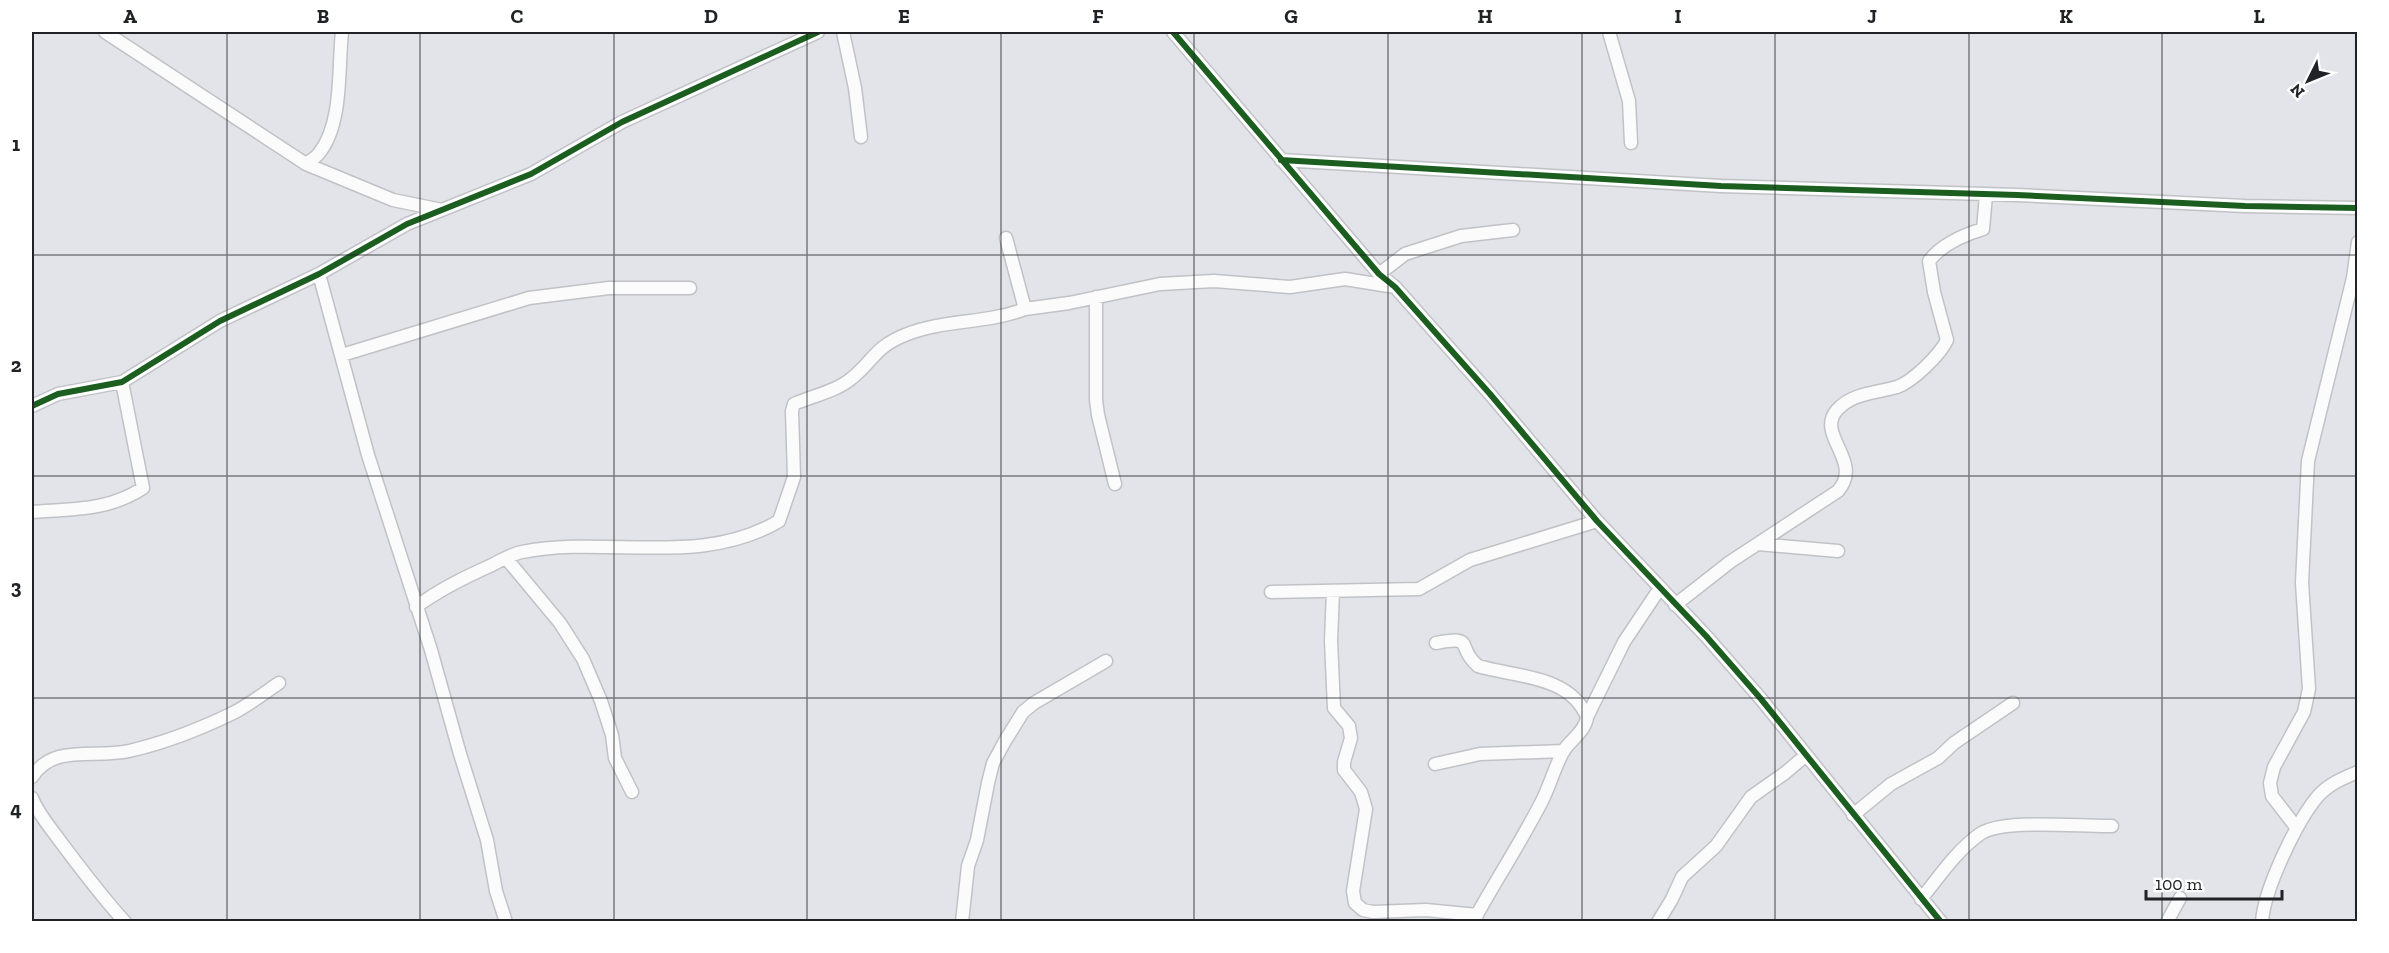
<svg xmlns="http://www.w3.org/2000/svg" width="2389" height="953" font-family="'Zilla Slab',serif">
	<rect width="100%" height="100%" fill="#e3e4e9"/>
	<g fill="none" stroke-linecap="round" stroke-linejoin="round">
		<defs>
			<path id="minor" d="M105,32L306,164L393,200L442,210
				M843,32L855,88L861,137
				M1173,32L1379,274L1395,287L1490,394L1597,521L1706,636L1761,699L1941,922
				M1609,32L1629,101L1631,143
				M1281,160L1721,186L2017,195L2245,206L2358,208
				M306,164C311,160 317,157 320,152C343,122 338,67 342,32
				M319,274L368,455L431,650L460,754L487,840L496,891L506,922
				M1379,274L1405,254L1461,236L1513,230
				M1096,297V400L1098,415L1115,484
				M1025,309L1069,303L1160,284L1214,281L1290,287L1345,279L1395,287
				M342,355L529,298L609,288H690
				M32,406L58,394L122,382L220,321L319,274L407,224L531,174L622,122L818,32
				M32,512C72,509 108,511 143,488L122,382
				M1758,544L1838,551
				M506,558L560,623L583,659L601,701L612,735L615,758L632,792
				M1333,591L1331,641L1334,708L1349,726L1351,738L1344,762V770L1361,792L1366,809L1353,891L1355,903L1363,910L1373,912L1426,910L1477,915
				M1271,592L1419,589L1470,560L1597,521
				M1675,605L1730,562L1838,491C1864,461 1815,435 1837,410C1852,393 1876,393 1897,387C1912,382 1940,355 1947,340L1934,292L1929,261C1942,244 1963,235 1983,229L1986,195
				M416,607C440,589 465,577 492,565C501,560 512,554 522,552C607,535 700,568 779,521L794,477L792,411L794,404C812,396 837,391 852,378C874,360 875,347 905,335C944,319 986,324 1025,309L1006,238
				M1436,643C1477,635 1455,647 1478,666C1515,677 1570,675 1587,717C1586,730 1571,740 1564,750C1555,766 1550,785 1542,801C1521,842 1496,880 1474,920
				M1587,717L1624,642L1660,588
				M1435,764L1480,754L1564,751
				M32,777C54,743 94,759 129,751C164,743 200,729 233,713C249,705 264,693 279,683
				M32,798C38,814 50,827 60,841C81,869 101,896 125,922
				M1853,815L1891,784L1938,758L1954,743L2013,703
				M2296,827L2272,796L2270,783L2274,767L2304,712L2309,689L2302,583L2308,461L2353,278L2358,242
				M1921,899C1939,877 1956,851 1980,834C2003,818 2080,827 2112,826
				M962,922L968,866L977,840L988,783L993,763L1005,741L1023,712L1034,703L1106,661
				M1658,922L1672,899L1682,877L1716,846L1751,797L1785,773L1805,756
				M2167,922L2180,898
				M2262,922C2264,889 2297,821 2318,796C2329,784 2343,778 2358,772"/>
		</defs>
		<use href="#minor" stroke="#c0c2c6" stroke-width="15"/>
		<use href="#minor" stroke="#fbfbfc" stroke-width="12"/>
		<defs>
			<path id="cycleway" d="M1173,32L1379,274L1395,287L1490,394L1597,521L1706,636L1761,699L1941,922
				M1281,160L1721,186L2017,195L2245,206L2358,208
				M32,406L58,394L122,382L220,321L319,274L407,224L531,174L622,122L818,32"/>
		</defs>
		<use href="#cycleway" stroke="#fff" stroke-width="10"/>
		<use href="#cycleway" stroke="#1b5e20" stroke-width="6"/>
	</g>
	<path fill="none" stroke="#212225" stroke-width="1.5" stroke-opacity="0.55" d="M227,32V922M420,32V922M614,32V922M807,32V922M1001,32V922M1194,32V922M1388,32V922M1582,32V922M1775,32V922M1969,32V922M2162,32V922M32,255H2358M32,476H2358M32,698H2358"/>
	<rect width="2389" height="953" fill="none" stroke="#ffffff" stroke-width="66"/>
	<g transform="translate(2308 81) rotate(227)" stroke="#ffffff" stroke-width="4.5" paint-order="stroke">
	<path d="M0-4.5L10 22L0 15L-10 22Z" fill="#212225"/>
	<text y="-9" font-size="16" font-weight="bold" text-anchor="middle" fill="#212225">N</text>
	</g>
	<path d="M2146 890v9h136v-9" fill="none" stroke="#212225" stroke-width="3"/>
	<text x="2155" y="890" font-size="18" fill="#212225" stroke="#ffffff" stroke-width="4.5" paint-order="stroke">100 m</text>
	<rect x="33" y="33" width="2323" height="887" fill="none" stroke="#212225" stroke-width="2"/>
	<g font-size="20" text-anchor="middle" font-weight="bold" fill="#212225">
		<text x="130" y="23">A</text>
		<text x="323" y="23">B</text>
		<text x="517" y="23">C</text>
		<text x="711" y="23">D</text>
		<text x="904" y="23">E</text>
		<text x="1098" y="23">F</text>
		<text x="1291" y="23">G</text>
		<text x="1485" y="23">H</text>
		<text x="1678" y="23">I</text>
		<text x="1872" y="23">J</text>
		<text x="2066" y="23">K</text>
		<text x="2259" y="23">L</text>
		<text x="16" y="151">1</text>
		<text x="16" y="372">2</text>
		<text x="16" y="594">3</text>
		<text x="16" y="816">4</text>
	</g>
</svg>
